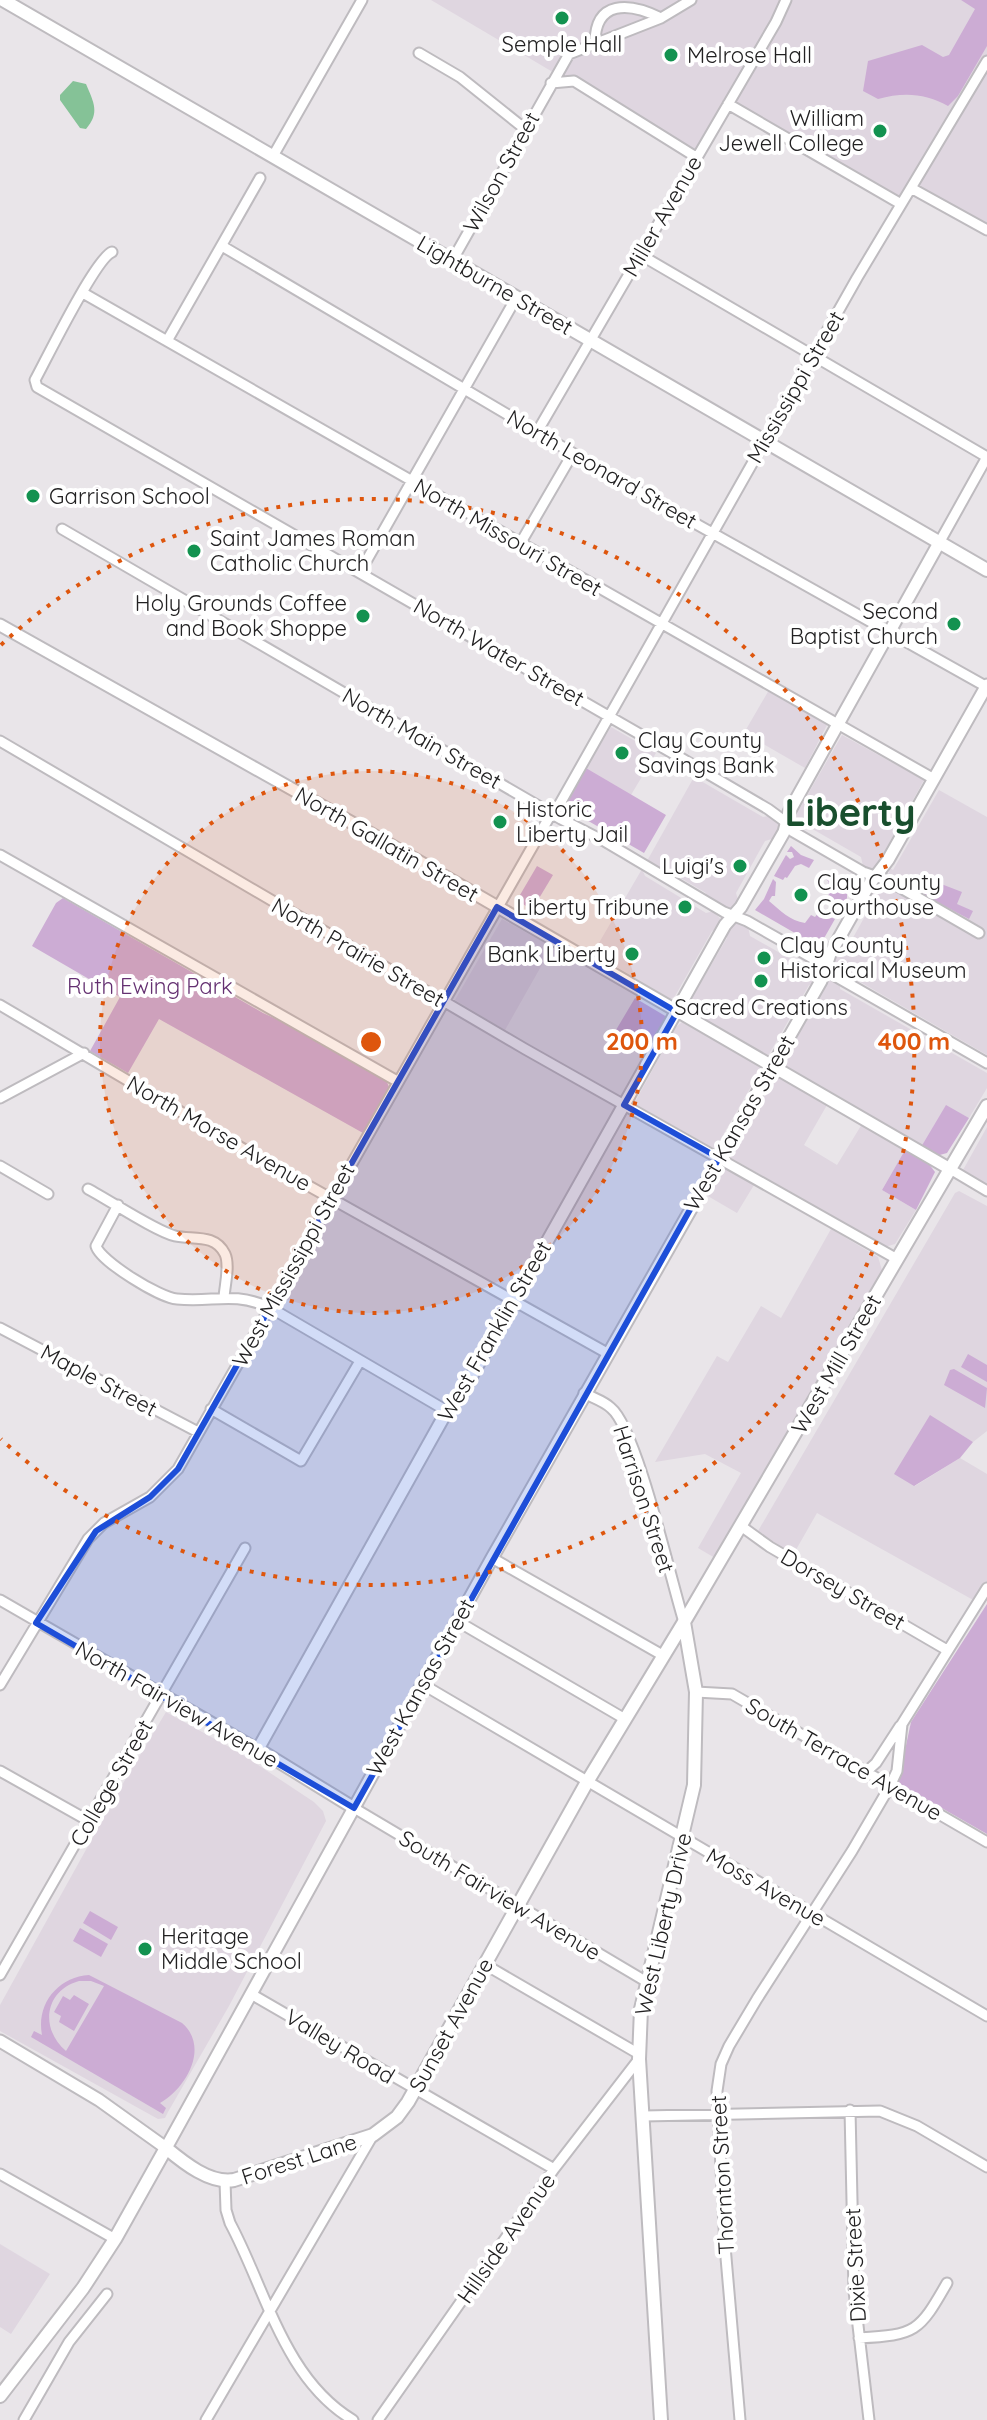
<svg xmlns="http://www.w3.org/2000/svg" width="987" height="2420" font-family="Quicksand,sans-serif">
	<rect width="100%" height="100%" fill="#e9e5e9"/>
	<path fill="#dfd6e0" d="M431,0H987V230L911,188L901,204L728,104L696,157Z
		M769,690L827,725L805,768L744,733Z
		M611,727L656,753L631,795L586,768Z
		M842,735L924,780L882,856L881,863L874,870L863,866L861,857L809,827L799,830L791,823L796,808L801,806Z
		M694,777L763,817L768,816L780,826L775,838L765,841L736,893L739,903L732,910L705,896L706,893L667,870L665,872L647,861Z
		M939,790L987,817V1055L848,975L844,977L831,969L830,965L835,955L845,952L874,900L872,890L888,876L890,868L893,870Z
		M642,869L645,876L706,913L714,911L721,920L719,928L712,931L675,996L671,999L593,953Z
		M502,919L552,947L505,1030L455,1000Z
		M735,921L748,927L750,936L803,966L813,963L819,970L814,984L809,985L768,1056L691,1013L688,1009L689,1003L727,938L726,932Z
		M830,980L840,984V989L987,1073V1088L969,1118L946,1106L921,1147L785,1068L784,1061L822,992L821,988Z
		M682,1022L760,1066V1071L715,1149L638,1106L635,1102L676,1027Z
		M775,1076L780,1077L827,1105L804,1145L837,1165L862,1124L905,1150L882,1190L916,1210L895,1244L885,1247L731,1158L730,1153Z
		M987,1127V1184L963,1170Z
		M724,1167L754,1185L737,1213L706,1195L716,1177L718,1168Z
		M959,1191L987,1206V1431L973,1442L930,1416L915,1486L960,1458L987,1474V1582L975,1601L817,1513L793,1555L758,1531L955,1193Z
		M831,1229L878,1257L882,1270L715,1558L698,1548L741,1473L705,1454L655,1462L717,1356L728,1362L761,1306L781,1318Z
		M166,1712L240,1753L314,1802L323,1811L326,1821L229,2006L168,2112L165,2118L158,2119L0,2031V2005L119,1790Z
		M0,2244L50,2274L11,2334L0,2327Z"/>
	<path fill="#ccacd4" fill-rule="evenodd" d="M961,0H987V46L958,96L948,106C925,93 903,92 878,99L863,91L868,61L922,45L943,57L949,55L975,9Z
		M586,768L666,815L644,853L564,807Z
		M791,846L801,855L814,860L809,868L801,864L795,866L787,878L785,877L783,880L774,876L786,855L790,859L794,857L792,852H787Z
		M537,866L553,875L532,910L517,900Z
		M823,876H844L856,883L847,892V898L840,910L826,900L829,894L825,889L829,882Z
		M923,877L962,892L957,904L973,911L969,919L905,885L907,879L920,884Z
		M773,879L776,882L775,896H772L769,901C780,910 790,921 805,923L811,915L815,917L819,912L835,919L819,947L755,910L764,899Z
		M63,898L263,1013L296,1028L387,1082L389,1087L363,1133L159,1019L128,1073L90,1051L120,997L32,946L56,903Z
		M635,998L667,1017L646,1054L613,1035Z
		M946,1105L969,1118L947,1153L936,1156L921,1147Z
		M905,1150L929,1164L935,1172L916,1210L882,1190Z
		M968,1354L987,1365V1382L961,1367Z
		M954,1369L987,1388L985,1408L944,1385L950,1370Z
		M930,1415L973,1442L960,1458L914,1486L894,1474Z
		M987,1604V1834L898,1783L911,1722Z
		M90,1911L118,1927L111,1940L83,1923Z
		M80,1928L108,1944L101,1957L73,1941Z
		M89,1975L182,2023C210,2047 186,2089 160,2103L166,2108L163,2114L31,2037L34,2031L42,2035C36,2004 58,1977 89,1975ZM79,1981H91L104,1986L66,2051C40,2029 44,1991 79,1981Z
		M74,1995L89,2004L74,2031L59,2022L61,2016L54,2012L63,1996L70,2000Z"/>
	<path fill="#85c297" d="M73,81L86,84C94,103 100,113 86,129L80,128L60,100V95Z"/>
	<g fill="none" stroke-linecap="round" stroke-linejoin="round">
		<defs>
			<path id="minor" d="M595,43C595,0 629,2 661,18
				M419,53L460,77L525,129
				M551,83L574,81L696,157
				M728,104L901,204
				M273,156L362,0
				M911,188L987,230
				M222,246L632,488L987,687
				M112,252C95,259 47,358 35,380L37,387L669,751L768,809L783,820L792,831L863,872L889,881L979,933
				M639,254L987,457
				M452,261L569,54L661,18L691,0
				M83,293L934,779
				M167,341L260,178
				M537,432L776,22L786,0
				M62,529L561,819L604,841L724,912L747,921L814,959L835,976L987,1063
				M939,543L987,457
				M520,544L573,453
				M360,572L516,298
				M0,741L525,1049L897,1259
				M0,855L397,1081
				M0,1005L257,1157L607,1353
				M0,1098L84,1053
				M0,1166L48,1194
				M950,1169L987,1191
				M88,1189C109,1200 155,1231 175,1236C192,1240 215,1233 225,1254C230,1265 225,1284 224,1297
				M118,1205L96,1246C100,1261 160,1298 177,1299C213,1303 231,1291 269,1307L447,1411
				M0,1328L198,1432
				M584,1393C593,1398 604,1401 611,1408C637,1429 671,1581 684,1622
				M211,1409L301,1461L360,1361
				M741,1526L770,1547L947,1650
				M492,1558L664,1656
				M0,1600L258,1749
				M457,1621L625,1719
				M422,1684L987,2016
				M0,1685L88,1539L104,1523L150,1497L178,1469L551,814L558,807L857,278L987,61
				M696,1692L732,1694L987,1842
				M0,1771L89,1821
				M866,1772L876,1763L900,1726
				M354,1808L647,1982
				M484,1964L639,2054
				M0,1975L245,1548
				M251,1994L554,2169
				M850,2110L854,2291L869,2420
				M644,2116L880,2111L917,2126L987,2167
				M0,2174L115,2239
				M225,2181L226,2210L230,2223C266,2290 284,2379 353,2420
				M859,2338C916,2335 919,2332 947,2283
				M24,2420L69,2342L107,2294
				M206,2420L373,2135
				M378,2420L554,2169L639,2059
				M740,2420L725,2246L717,2091L721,2064L729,2046L757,1999L852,1851L890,1786L897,1771L902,1724L987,1588"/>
			<path id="tertiary" d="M0,625L356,825L950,1169
				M354,1808L258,1749L447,1411L466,1386L725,925L741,907L784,832L789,812L939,543
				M0,2041L99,2100L166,2148L492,1558L821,981L830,954L869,885L888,860L987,685"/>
			<path id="secondary" d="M3,0L987,570
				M0,2396L83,2288L115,2239L166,2148C184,2163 210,2184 234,2180L373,2135L397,2117L408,2102L587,1782L684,1622L987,1106
				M661,2420L639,2059L641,2009L694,1785L696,1692L684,1622"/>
		</defs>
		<use href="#minor" stroke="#bebbbf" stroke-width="13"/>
		<use href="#tertiary" stroke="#bebbbf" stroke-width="15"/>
		<use href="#secondary" stroke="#bebbbf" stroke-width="16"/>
		<use href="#minor" stroke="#fff" stroke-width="9"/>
		<use href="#tertiary" stroke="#fff" stroke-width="11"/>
		<use href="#secondary" stroke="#fff" stroke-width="12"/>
	</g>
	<path fill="#1d4ed8" fill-opacity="0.2" stroke="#1d4ed8" stroke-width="6" stroke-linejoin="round" d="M497,907L677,1012L624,1105L719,1158L354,1808L36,1623L96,1531L150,1497L178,1469Z"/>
	<circle cx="371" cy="1042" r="271" fill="#de560d" fill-opacity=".12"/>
	<g fill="none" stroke="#de560d" stroke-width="4" stroke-dasharray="4 8">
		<circle cx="371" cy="1042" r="271"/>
		<path d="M1 645A543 543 0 1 1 1 1439"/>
	</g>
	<g fill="#139250" stroke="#fff" stroke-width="3">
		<circle cx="562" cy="18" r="8"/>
		<circle cx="671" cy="55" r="8"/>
		<circle cx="880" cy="131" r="8"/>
		<circle cx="33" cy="496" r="8"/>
		<circle cx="194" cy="551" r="8"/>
		<circle cx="363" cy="616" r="8"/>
		<circle cx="954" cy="624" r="8"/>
		<circle cx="622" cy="753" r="8"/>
		<circle cx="500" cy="822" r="8"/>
		<circle cx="740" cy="866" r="8"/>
		<circle cx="801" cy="895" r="8"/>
		<circle cx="685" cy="907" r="8"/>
		<circle cx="632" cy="954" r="8"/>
		<circle cx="764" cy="958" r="8"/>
		<circle cx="761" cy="981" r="8"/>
		<circle cx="145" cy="1949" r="8"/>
	</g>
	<g text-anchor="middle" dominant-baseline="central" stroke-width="8" stroke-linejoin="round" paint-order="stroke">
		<g font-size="22" fill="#222122" stroke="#fff" text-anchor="start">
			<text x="562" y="44" text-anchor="middle">Semple Hall</text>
			<text x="687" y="55">Melrose Hall</text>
			<text x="864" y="118" text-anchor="end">William<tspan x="864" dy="25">Jewell College</tspan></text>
			<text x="49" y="496">Garrison School</text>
			<text x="210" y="538">Saint James Roman<tspan x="210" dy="25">Catholic Church</tspan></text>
			<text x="347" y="603" text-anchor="end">Holy Grounds Coffee<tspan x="347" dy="25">and Book Shoppe</tspan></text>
			<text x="938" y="611" text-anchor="end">Second<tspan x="938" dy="25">Baptist Church</tspan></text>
			<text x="638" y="740">Clay County<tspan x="638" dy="25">Savings Bank</tspan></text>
			<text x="516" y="809">Historic<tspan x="516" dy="25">Liberty Jail</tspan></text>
			<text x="724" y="866" text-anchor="end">Luigi's</text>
			<text x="817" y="882">Clay County<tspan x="817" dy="25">Courthouse</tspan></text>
			<text x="669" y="907" text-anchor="end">Liberty Tribune</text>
			<text x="780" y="945">Clay County<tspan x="780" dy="25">Historical Museum</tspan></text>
			<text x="616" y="954" text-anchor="end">Bank Liberty</text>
			<text x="761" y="1007" text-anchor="middle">Sacred Creations</text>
			<text x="161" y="1936">Heritage<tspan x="161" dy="25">Middle School</tspan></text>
		</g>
		<g font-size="22" fill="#222122" stroke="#fff">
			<text transform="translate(501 172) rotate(-61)">Wilson Street</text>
			<text transform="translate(662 216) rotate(-60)">Miller Avenue</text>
			<text transform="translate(495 285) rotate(30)">Lightburne Street</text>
			<text transform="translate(795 387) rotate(-60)">Mississippi Street</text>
			<text transform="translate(602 469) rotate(30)">North Leonard Street</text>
			<text transform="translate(508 537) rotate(30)">North Missouri Street</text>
			<text transform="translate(499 652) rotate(30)">North Water Street</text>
			<text transform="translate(422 738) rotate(30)">North Main Street</text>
			<text transform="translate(387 844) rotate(30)">North Gallatin Street</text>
			<text transform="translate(358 952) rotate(30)">North Prairie Street</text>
			<text transform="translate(739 1123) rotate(-60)">West Kansas Street</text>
			<text transform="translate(219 1133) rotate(30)">North Morse Avenue</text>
			<text transform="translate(293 1265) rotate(-61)">West Mississippi Street</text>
			<text transform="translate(494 1331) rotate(-60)">West Franklin Street</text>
			<text transform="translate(836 1364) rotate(-60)">West Mill Street</text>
			<text transform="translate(99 1380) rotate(28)">Maple Street</text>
			<text transform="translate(644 1499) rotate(72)">Harrison Street</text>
			<text transform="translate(843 1589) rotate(30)">Dorsey Street</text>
			<text transform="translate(420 1687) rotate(-61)">West Kansas Street</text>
			<text transform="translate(177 1704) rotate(30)">North Fairview Avenue</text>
			<text transform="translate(844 1759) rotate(30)">South Terrace Avenue</text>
			<text transform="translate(111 1783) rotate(-60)">College Street</text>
			<text transform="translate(766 1887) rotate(30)">Moss Avenue</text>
			<text transform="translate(500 1895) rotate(31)">South Fairview Avenue</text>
			<text transform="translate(663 1924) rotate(-77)">West Liberty Drive</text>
			<text transform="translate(451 2025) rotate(-61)">Sunset Avenue</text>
			<text transform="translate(340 2046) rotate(31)">Valley Road</text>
			<text transform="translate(299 2159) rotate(-18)">Forest Lane</text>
			<text transform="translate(722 2175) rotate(-93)">Thornton Street</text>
			<text transform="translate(506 2238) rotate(-55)">Hillside Avenue</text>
			<text transform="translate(855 2265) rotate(-93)">Dixie Street</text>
		</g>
		<g font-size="22" fill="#643071" stroke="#fff">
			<text x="150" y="986">Ruth Ewing Park</text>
		</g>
		<g font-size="38" font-weight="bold" fill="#194f2e" stroke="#fff">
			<text x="850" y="812">Liberty</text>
		</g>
	</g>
	<circle cx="371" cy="1042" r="12" fill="#de560d" stroke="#fff" stroke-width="4"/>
	<g font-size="24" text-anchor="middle" font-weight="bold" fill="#de560d" stroke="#fff" stroke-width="8" stroke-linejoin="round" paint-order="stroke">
		<text x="642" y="1050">200 m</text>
		<text x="914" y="1050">400 m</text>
	</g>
</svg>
